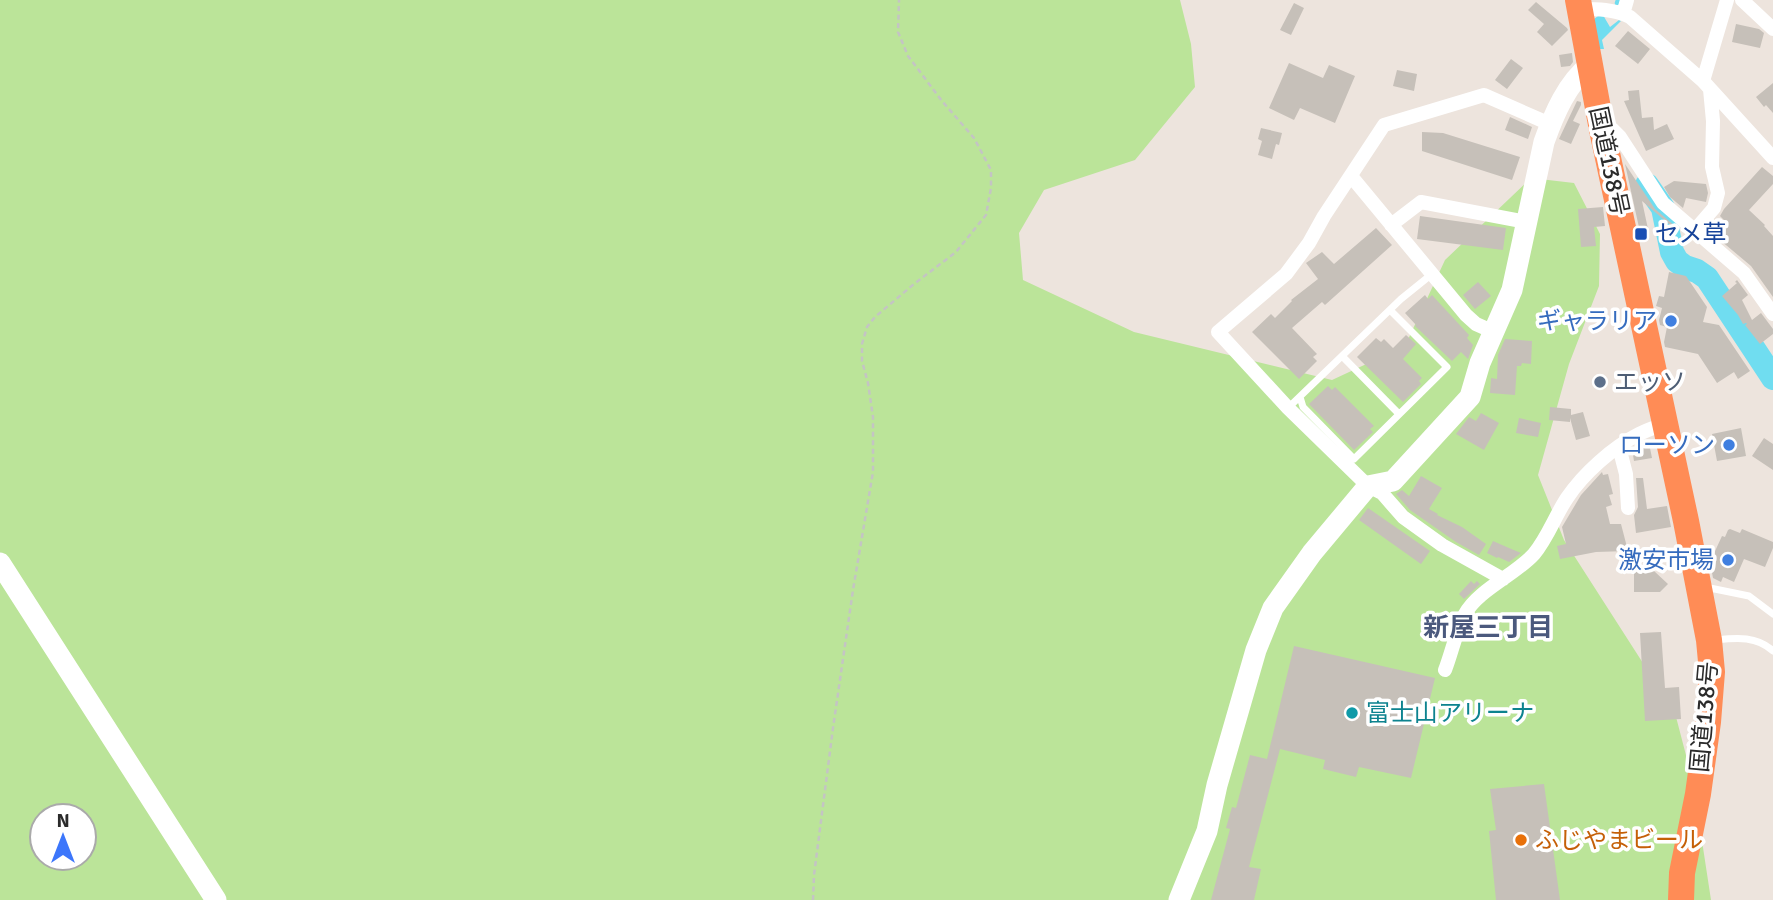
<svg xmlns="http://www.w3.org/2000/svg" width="1773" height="900" font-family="Signika,'Noto Sans JP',sans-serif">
	<rect width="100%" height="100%" fill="#ede4dd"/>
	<path fill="#bbe499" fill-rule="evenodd" d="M0,0H1180L1191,44L1195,87L1135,160L1044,190L1019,233L1023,280L1134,332L1332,380L1405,346L1445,260L1531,178L1574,183L1600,234L1599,286L1569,364L1538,475L1564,540L1675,713L1693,782L1711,900H0ZM42,816H84V858H42Z"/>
	<path fill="#70ddf0" d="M1603,15L1610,27L1619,20L1621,21L1602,40L1604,49H1597L1594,19L1598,16Z"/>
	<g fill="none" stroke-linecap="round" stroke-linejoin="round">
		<path stroke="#70ddf0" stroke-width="4.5" d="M1617,3L1618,0"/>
		<path stroke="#70ddf0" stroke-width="24" d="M1647,185L1663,208L1672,252L1677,261L1685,267L1697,271L1707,278L1773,378"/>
	</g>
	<path fill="#c6c0b9" d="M1536,2L1567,28L1568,30L1552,46L1537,32L1544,24L1528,10Z
		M1294,3L1304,8L1291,35L1280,30Z
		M1736,24L1759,29L1764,33L1760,48L1732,42Z
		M1628,31L1650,49L1638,64L1615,46Z
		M1572,53L1573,62L1570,66L1561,67L1559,55Z
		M1511,59L1523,68L1507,89L1495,80Z
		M1289,63L1323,78L1329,65L1355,76L1335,123L1300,108L1294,120L1269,108Z
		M1397,70L1417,74L1414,91L1393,86Z
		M1773,83V113L1766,105L1764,107L1756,97Z
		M1639,90L1642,118L1653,117L1654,130L1667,124L1674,139L1646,151L1624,101L1629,100L1628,91Z
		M1577,101L1581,102V105L1573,121L1580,124L1571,144L1559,139Z
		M1510,117L1532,127L1528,139L1505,130Z
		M1261,128L1282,133L1279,145L1276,144L1272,159L1258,155L1262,141L1258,139Z
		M1422,132L1443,133L1520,157L1512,180L1422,151Z
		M1625,164L1655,209L1676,227V230L1642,201L1648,229L1640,232Z
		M1762,167L1773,176V184L1749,210L1765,225L1764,226L1773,236V297L1751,266L1714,235L1727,223L1720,216L1724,209Z
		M1674,181L1706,184L1708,193L1706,202L1686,198L1683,208L1670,197L1664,187Z
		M1603,207L1605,226L1594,227L1596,246L1581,247L1578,209Z
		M1420,216L1506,228L1503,250L1417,239Z
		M1376,228L1392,245L1325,305L1322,302L1292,328L1317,354L1313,357L1317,361L1299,379L1252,332L1271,314L1275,318L1292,301L1291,300L1318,279L1306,263L1322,252L1334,264Z
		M1669,272L1686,276L1707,307L1703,322L1719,325L1750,371L1738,379L1734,372L1717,383L1698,354L1665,347L1664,342L1667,327L1660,325L1659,320L1662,308L1656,306L1659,296L1664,297Z
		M1737,280L1748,295L1742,300L1752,320L1761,313L1773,329V334L1760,344L1745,325L1747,324L1746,323L1743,324L1738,315L1722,296L1737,283L1735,282Z
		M1478,282L1491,296L1475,309L1463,295Z
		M1425,295L1428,299L1432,295L1469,335L1467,338L1473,345L1468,359L1461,352L1452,361L1415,326L1416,325L1405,313Z
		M1406,335L1416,344L1403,359L1422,378L1419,381L1421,384L1403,402L1357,357L1376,338L1381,342L1384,339L1393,348Z
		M1505,339L1532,341L1531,364L1522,363L1521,366H1517L1515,395L1490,393L1491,378L1497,379L1498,355Z
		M1328,386L1332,390L1335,387L1374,426L1370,429L1373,432L1354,450L1309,404Z
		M1550,407L1571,409V415L1583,412L1590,436L1576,440L1570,418V422L1549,420Z
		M1481,413L1499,423L1484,450L1456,434L1469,417L1476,421Z
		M1519,418L1541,423L1538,437L1516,433Z
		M1741,428L1746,456L1717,461L1712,434Z
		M1764,438L1773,444V470L1752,456Z
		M1649,443L1652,458L1634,461L1632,449L1639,445Z
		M1602,472L1603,475L1608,474L1613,494L1609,495L1612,505L1606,507L1610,524H1621L1628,551L1596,552L1560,559L1557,546L1566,544L1562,527L1581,495Z
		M1421,476L1442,488L1429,509L1438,514L1437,515L1462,527L1486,544L1479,555L1456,542L1410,510L1396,494L1402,490L1409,496Z
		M1636,478H1643L1647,509L1667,506L1671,527L1636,533L1634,515L1638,507Z
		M1368,508L1430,551L1421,564L1359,520Z
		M1730,529L1740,533L1742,529L1773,542V548L1765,567L1744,559L1734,582L1723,577L1721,582L1713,578L1710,562L1722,536L1725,537L1728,530Z
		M1493,541L1509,548L1521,553L1509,562L1498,557L1497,558L1487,553Z
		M1634,570L1654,571L1668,584L1660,592H1634Z
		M1471,581L1474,584L1477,581L1480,584L1464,599L1459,594Z
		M1661,632L1665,688L1679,687L1681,719L1645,721L1640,633Z
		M1294,646L1435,678L1411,778L1359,767L1356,777L1323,769L1325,760L1280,749L1249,867L1261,869L1254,900H1211L1230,829L1226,828L1232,807L1236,808L1250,755L1267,759Z
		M1544,784L1560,900H1496L1489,831L1496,830L1490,789Z"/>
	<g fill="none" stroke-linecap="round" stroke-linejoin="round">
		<path stroke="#c4c4c4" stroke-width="2.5" stroke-dasharray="5 3.5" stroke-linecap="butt" d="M813,900L814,875L833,728L853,590L873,472V417L868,383L862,361V344L867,327L875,317L914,284L956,252L986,215L991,188V170L974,138L942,101L908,56L898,32L899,0"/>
		<path stroke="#fff" stroke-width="7" d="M1342,356L1399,414
			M1300,397L1303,407L1354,459L1447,367L1390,310
			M1288,408L1401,299L1432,274
			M1705,587L1749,596L1773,614
			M1713,640C1735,638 1756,635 1773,651"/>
		<path stroke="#fff" stroke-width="14" d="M1742,0L1773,29
			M1580,9C1597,9 1614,9 1630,17L1703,81L1773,158
			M1623,14L1627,0
			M1703,81L1727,0
			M1602,130L1612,129L1620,137L1663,203L1744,273L1773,314
			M1351,176L1466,315L1476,324L1494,332
			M1391,225L1421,202L1527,222
			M1695,230L1714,208L1718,193L1712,167L1713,121L1710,89
			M1619,447L1626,474L1628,508
			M1503,579L1442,545L1403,517L1382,493L1368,486L1288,408L1218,332L1286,274L1309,243L1324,216L1384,125L1484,95L1550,124
			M1445,670C1452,652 1456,631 1465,614C1478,590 1515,575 1534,554C1548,537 1555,516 1567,498C1583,474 1613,447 1639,434C1647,430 1656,427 1664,424"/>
		<path stroke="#fff" stroke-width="21" d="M0,563L216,900
			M1179,900L1207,831L1217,785L1256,650L1273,608L1312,553L1368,486L1393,481L1470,397L1480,363L1512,290L1544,142C1554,114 1567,83 1590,65"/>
		<path stroke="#ff8c56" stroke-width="26" d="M1578,0L1602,130L1686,521L1709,640L1712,672L1708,722L1698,794L1682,873L1681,900"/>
	</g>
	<rect fill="#1a4fb4" stroke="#fff" stroke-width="2.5" x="1634" y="227" width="14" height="14" rx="3.5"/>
	<g fill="#3f7fe0" stroke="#fff" stroke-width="2.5">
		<circle cx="1671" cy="321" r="7"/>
		<circle cx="1729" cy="445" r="7"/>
		<circle cx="1728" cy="560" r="7"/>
	</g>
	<circle fill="#5c6f8a" stroke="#fff" stroke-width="2.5" cx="1600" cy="382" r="7"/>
	<circle fill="#0f9aa8" stroke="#fff" stroke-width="2.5" cx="1352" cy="713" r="7"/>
	<circle fill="#e8710a" stroke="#fff" stroke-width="2.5" cx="1521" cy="840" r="7"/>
	<g text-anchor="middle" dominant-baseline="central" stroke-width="7" stroke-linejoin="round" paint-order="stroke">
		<g font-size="24" fill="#2b2b2b" stroke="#fff">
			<text transform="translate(1609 161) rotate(78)">国道138号</text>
			<text transform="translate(1704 717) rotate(-85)">国道138号</text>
		</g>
		<g font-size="24" fill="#164399" stroke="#fff" text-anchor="start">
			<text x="1655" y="234">セメ草</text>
		</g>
		<g font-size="24" fill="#366cbe" stroke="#fff" text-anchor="end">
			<text x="1657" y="321">ギャラリア</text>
			<text x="1715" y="445">ローソン</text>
			<text x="1714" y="560">激安市場</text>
		</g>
		<g font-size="24" fill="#4e5e75" stroke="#fff" text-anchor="start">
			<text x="1614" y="382">エッソ</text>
		</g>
		<g font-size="24" fill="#0d838f" stroke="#fff" text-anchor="start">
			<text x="1366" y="713">富士山アリーナ</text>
		</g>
		<g font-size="24" fill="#c56008" stroke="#fff" text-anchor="start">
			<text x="1535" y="840">ふじやまビール</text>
		</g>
		<g font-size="26" font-weight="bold" fill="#4b597d" stroke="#fff">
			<text x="1488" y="628">新屋三丁目</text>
		</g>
	</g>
	<g transform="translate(63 837)"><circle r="33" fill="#ffffff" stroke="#aaaaaa" stroke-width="2"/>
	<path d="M0-5L12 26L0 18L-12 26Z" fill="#3c76fb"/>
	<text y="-10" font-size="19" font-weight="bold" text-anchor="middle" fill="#2b2b2b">N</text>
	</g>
</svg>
